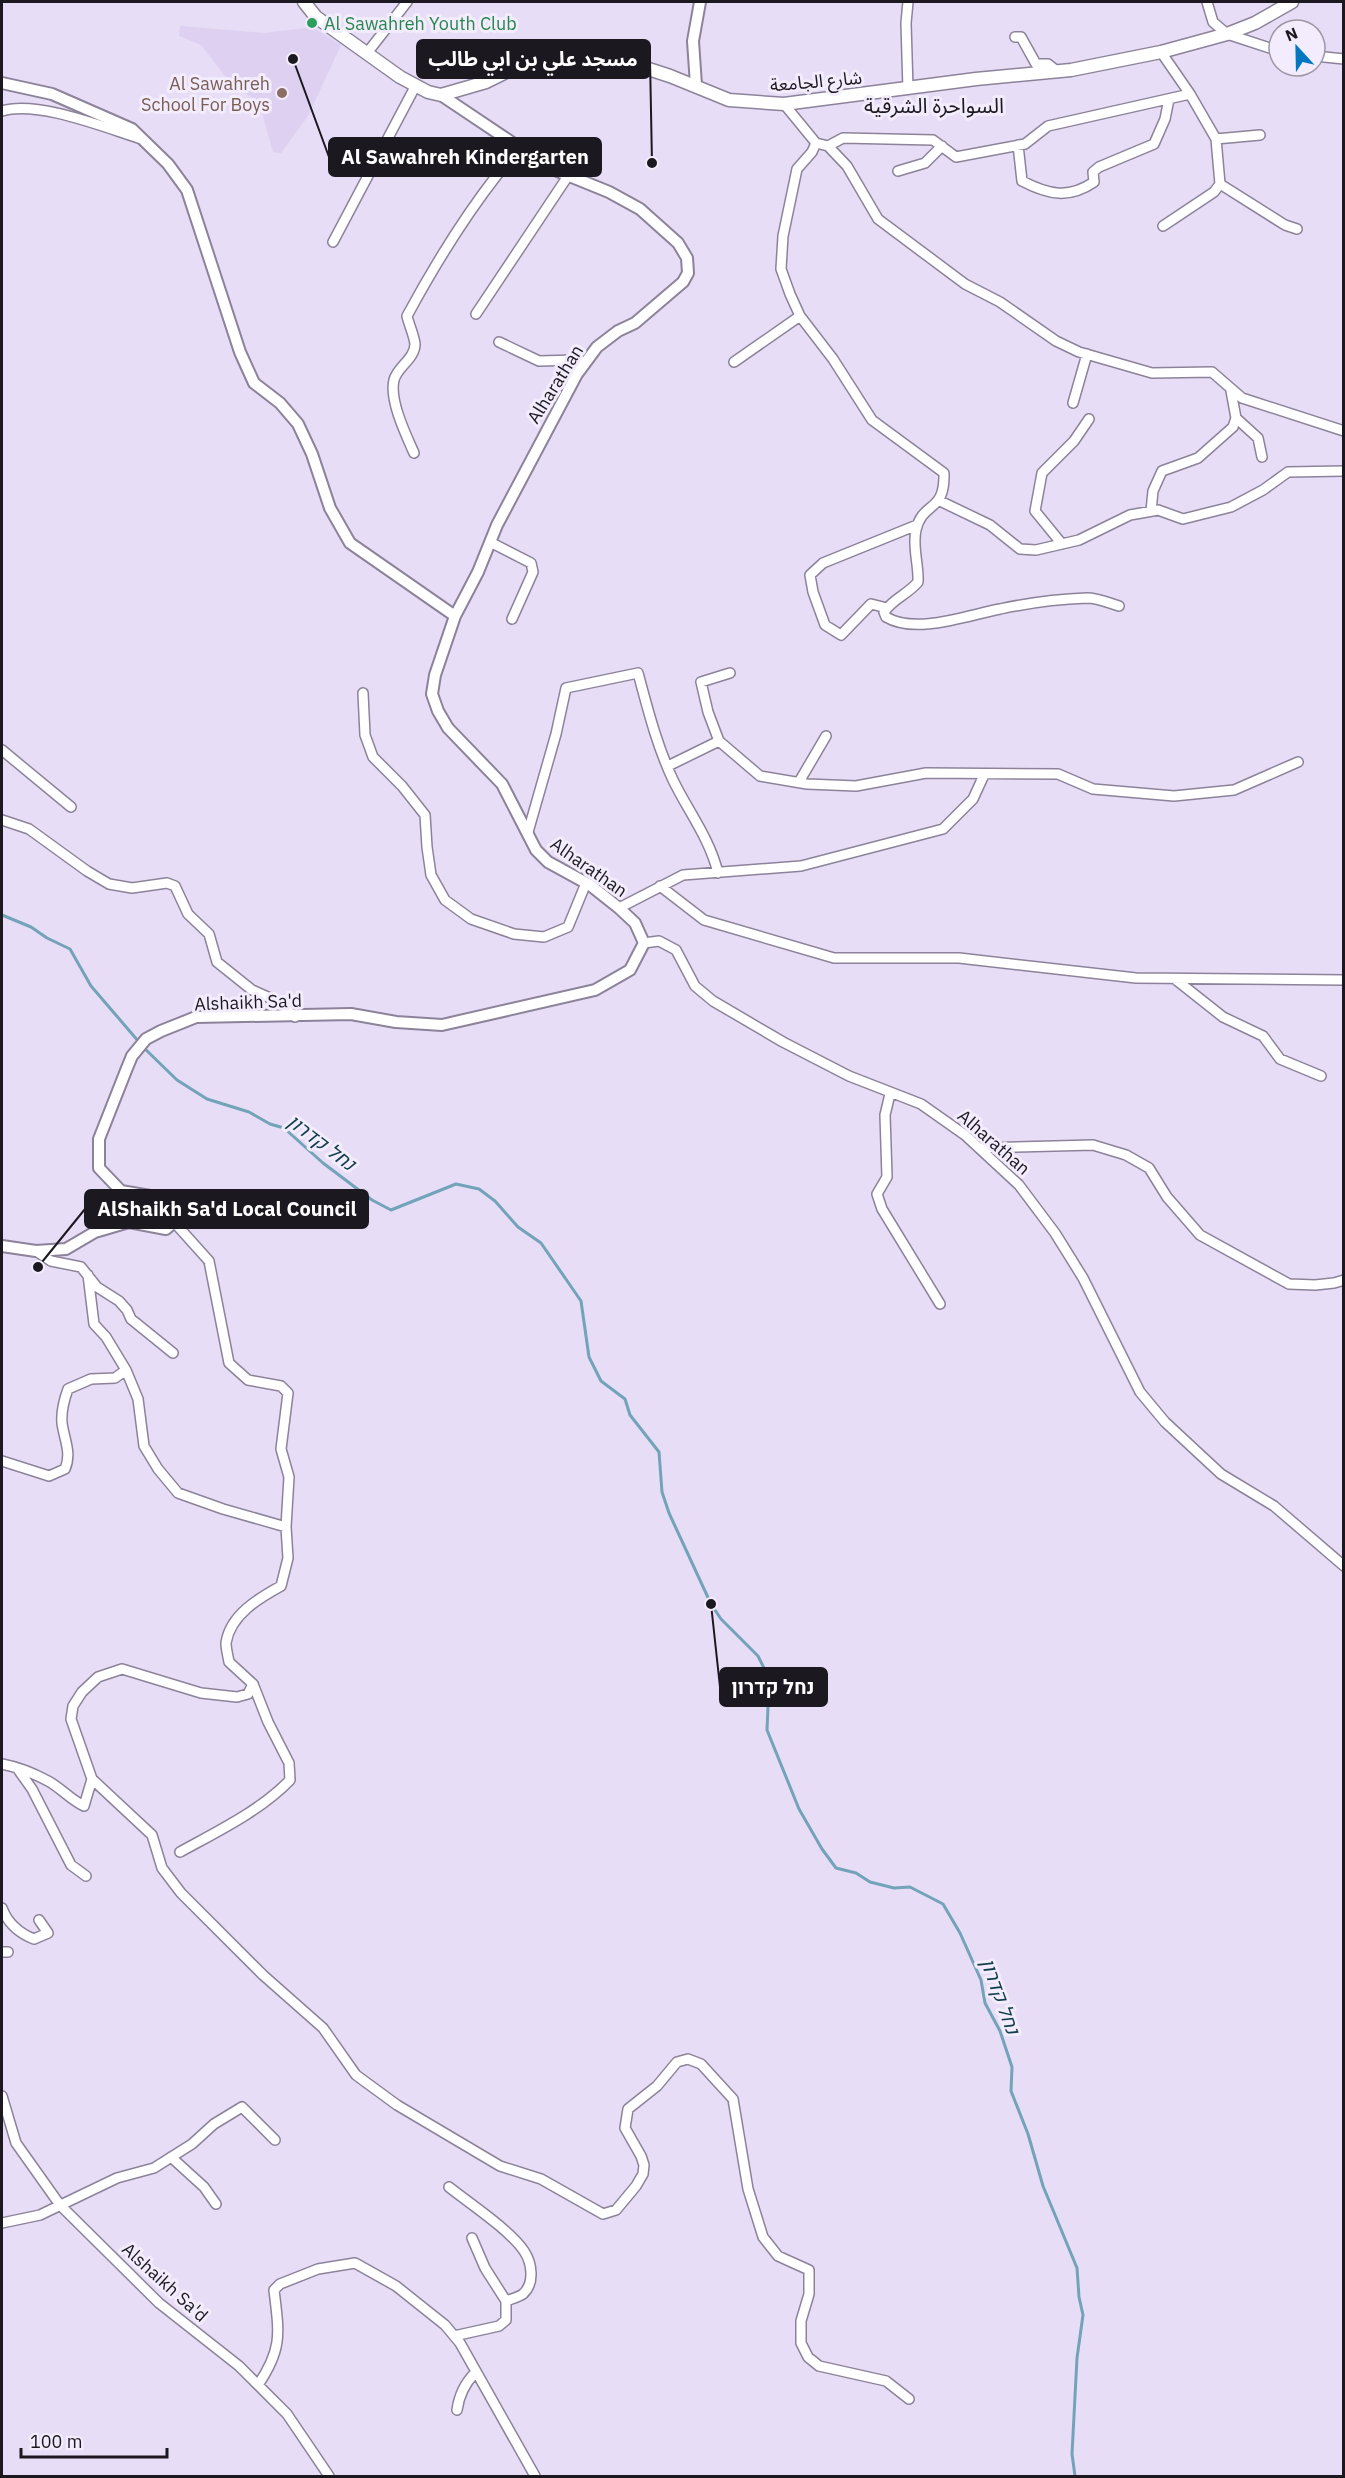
<svg xmlns="http://www.w3.org/2000/svg" width="1345" height="2478" font-family="'IBM Plex Sans','Noto Sans Arabic',Heebo,sans-serif">
	<rect width="100%" height="100%" fill="#e7ddf6"/>
	<path fill="#ddd0f0" d="M180,26L264,33L312,27L341,45L308,116L281,153L273,152L259,102L232,85L201,45L179,36Z"/>
	<g fill="none" stroke-linecap="round" stroke-linejoin="round">
		<path stroke="#73a3b8" stroke-width="3" d="M2,915L31,927L47,938L70,949L91,986L139,1042
			M143,1047L177,1080L207,1099L249,1112L270,1124L284,1128L323,1163L372,1200L391,1210L456,1184L479,1189L495,1201L518,1227L541,1243L581,1301L589,1357L601,1381L625,1399L630,1415L659,1452L662,1492L669,1513L711,1604L721,1619L758,1656L764,1668L769,1682L767,1730L799,1809L822,1849L836,1868L856,1873L870,1882L894,1888L910,1887L943,1904L960,1933L981,1980L985,2003L1000,2031L1012,2067L1011,2091L1028,2134L1043,2186L1077,2268L1079,2297L1083,2315L1077,2358L1072,2454L1075,2476"/>
		<defs>
			<path id="minor" d="M908,2L906,23L908,89
				M1207,2L1213,22L1227,34L1279,51
				M1015,37H1021L1036,64H1048L1058,72
				M1161,52L1190,94L1216,139L1220,184L1214,192L1163,226
				M367,53L407,2
				M1315,56L1344,59
				M784,104L816,143L812,152L797,169L783,236L781,269L790,294L800,316L833,359L872,420L944,473C945,514 923,500 916,530C912,546 919,565 918,582C908,594 893,599 884,612L886,617C916,635 968,615 1000,609C1028,603 1059,599 1087,598C1098,598 1109,603 1119,606
				M2,111C38,100 106,128 142,139
				M1216,139L1260,135
				M816,143L828,146L847,166L878,219L965,284L1000,302L1056,341L1079,352L1152,373L1212,372L1242,398L1344,431
				M1018,145L1022,181C1049,195 1069,199 1094,182L1093,172L1099,167L1154,144L1165,119L1169,99
				M828,146L843,138L933,140L956,157L1025,144L1048,126L1190,94
				M898,171L925,163L942,146
				M1220,184L1285,225L1297,229
				M333,242L416,85
				M476,314L568,176
				M499,342L539,361L577,360L585,363
				M734,362L800,316
				M1073,403L1087,354
				M1236,418L1258,438L1262,457
				M414,453C406,435 389,400 394,380C397,367 415,359 415,344C414,335 409,325 407,316C434,266 462,220 497,175C505,165 518,164 525,152
				M940,501L990,525L1020,549L1036,550L1079,540L1130,515L1158,510L1183,519L1231,507L1263,490L1288,472L1344,471
				M1151,511L1153,491L1162,471L1198,458L1233,427L1236,418L1231,391
				M490,542L531,563L533,572L512,619
				M1062,544L1035,511L1042,473L1074,441L1089,419
				M887,608L871,604L841,635L825,625L813,592L810,575L823,563L917,525
				M363,693L365,735L373,757L402,786L425,815L427,847L431,875L445,900L471,919L514,934L544,937L568,927L586,883
				M719,741L708,712L701,682L730,673
				M2,750L71,807
				M668,766L719,741L760,776L807,784L856,786L926,773L1058,774L1093,789L1174,796L1234,790L1298,762
				M799,782L826,736
				M2,820L29,829L87,871L109,884L132,888L167,883L175,886L188,914L209,934L217,962L252,990L277,1001L295,1017
				M528,832L556,734L566,688L638,673C648,710 657,746 673,780C688,811 710,839 718,873
				M660,886L704,920L834,958H959L1136,978L1344,980
				M619,908L683,875L801,866L943,829L973,799L984,775
				M644,943L659,941L676,950L695,986L713,1001L783,1042L849,1076L921,1104L965,1135L1019,1185L1055,1233L1083,1278L1140,1392L1165,1422L1221,1474L1274,1506L1344,1566
				M1175,979L1223,1017L1263,1036L1280,1059L1321,1076
				M890,1094L885,1115L887,1177L877,1194L882,1209L940,1304
				M979,1148L1093,1145L1126,1155L1149,1168L1167,1197L1200,1235L1289,1284L1315,1285L1334,1283L1344,1280
				M36,1251L51,1261L81,1267L97,1287L119,1301L127,1310L131,1319L173,1353
				M88,1275L94,1324L106,1337L126,1370L138,1399L144,1446L158,1469L178,1493L223,1509L286,1527
				M2,1461L49,1476L65,1469C72,1453 64,1439 62,1423C61,1411 64,1400 68,1389L91,1379L115,1378L126,1370
				M2,1764C18,1767 33,1773 48,1781C61,1788 71,1800 84,1806L92,1779L71,1719L73,1706L82,1692L98,1677L122,1669L201,1693L237,1697L248,1694L253,1684L229,1662C228,1656 226,1649 226,1643C230,1615 259,1598 281,1586L288,1558L286,1527L289,1477L281,1449L288,1393L281,1386L248,1380L229,1363L209,1261L174,1222
				M17,1768L32,1789L71,1865L86,1876
				M92,1779L152,1835L162,1868L181,1893L263,1975L323,2028L356,2075L397,2105L500,2166L541,2179L603,2214L616,2210L636,2186L643,2174L644,2165L641,2156L625,2128L628,2109L657,2086L677,2062L688,2059L701,2064L733,2099L748,2189L763,2237L778,2256L809,2270V2294L801,2321V2343L808,2357L819,2366L886,2381L909,2399
				M180,1852C218,1831 260,1811 290,1780L289,1763L268,1722L253,1684
				M2,1908C8,1924 19,1933 34,1939L48,1933L39,1920
				M2,1952H8
				M2,2096L16,2143L60,2205L159,2303L239,2366L287,2414L329,2476
				M171,2157L204,2187L216,2204
				M449,2187C469,2203 510,2230 524,2251C532,2263 535,2283 523,2294C519,2297 511,2299 506,2301
				M2,2223L40,2215L117,2178L154,2168L192,2144L214,2124L242,2107L275,2140
				M454,2336L499,2326L506,2320V2301L485,2268L472,2238
				M258,2385C283,2348 279,2333 274,2290L280,2284L318,2269L355,2263L396,2286L445,2325L460,2343L535,2476
				M457,2410C459,2396 465,2383 475,2373"/>
			<path id="tertiary" d="M2,83L52,94L132,129L168,164L187,190L240,352L254,383L280,403L298,424L312,454L330,508L350,543L455,616
				M696,85L693,41L700,2
				M2,1246L36,1251L66,1249L95,1232L129,1222L166,1229L174,1222L169,1211L156,1197L121,1191L99,1168V1139L127,1068L132,1056L146,1039L161,1031L196,1017L351,1014L396,1022L442,1025L595,990L630,970L644,943L635,923L619,908L590,885L548,862L536,850L502,784L448,728L438,711L432,694L435,675L455,616L478,572L497,525L577,374L597,347L618,331L635,323L683,282L688,273L687,258L678,243L640,209L609,192L550,168L441,95"/>
			<path id="secondary" d="M304,2L316,17L400,77L428,92L441,95L486,82L510,70L557,57L593,55L624,61L670,76L729,100L784,104L976,79L1071,70L1161,52L1227,34L1255,23L1292,2"/>
		</defs>
		<use href="#minor" stroke="#8c839a" stroke-width="12"/>
		<use href="#tertiary" stroke="#8c839a" stroke-width="14"/>
		<use href="#secondary" stroke="#8c839a" stroke-width="15"/>
		<use href="#minor" stroke="#fff" stroke-width="9"/>
		<use href="#tertiary" stroke="#fff" stroke-width="10"/>
		<use href="#secondary" stroke="#fff" stroke-width="12"/>
	</g>
	<circle fill="#2e9e5b" stroke="#f3ecfc" stroke-width="2" cx="312" cy="23" r="6"/>
	<circle fill="#8d6e63" stroke="#f3ecfc" stroke-width="2" cx="282" cy="93" r="6"/>
	<g text-anchor="middle" dominant-baseline="central" stroke-width="6" stroke-linejoin="round" paint-order="stroke">
		<g font-size="18" fill="#27864d" stroke="#f3ecfc" text-anchor="start">
			<text x="324" y="23">Al Sawahreh Youth Club</text>
		</g>
		<g font-size="18" fill="#1b1820" stroke="#f3ecfc">
			<text transform="translate(816 81) rotate(-5)">شارع الجامعة</text>
			<text transform="translate(555 384) rotate(-58)">Alharathan</text>
			<text transform="translate(589 867) rotate(35)">Alharathan</text>
			<text transform="translate(248 1002) rotate(-2)">Alshaikh Sa'd</text>
			<text transform="translate(994 1142) rotate(41)">Alharathan</text>
			<text transform="translate(165 2282) rotate(42)">Alshaikh Sa'd</text>
		</g>
		<g font-size="18" fill="#785e54" stroke="#f3ecfc" text-anchor="end">
			<text x="270" y="83">Al Sawahreh<tspan x="270" dy="21">School For Boys</tspan></text>
		</g>
		<g font-size="20" font-style="italic" fill="#123d4d" stroke="#f3ecfc">
			<text transform="translate(322 1142) rotate(37)">נחל קדרון</text>
			<text transform="translate(1001 1996) rotate(70)">נחל קדרון</text>
		</g>
		<g font-size="21" fill="#1b1820" stroke="#f3ecfc">
			<text x="934" y="105">السواحرة الشرقية</text>
		</g>
	</g>
	<path fill="none" stroke="#1b1820" stroke-width="2" d="M652 163L650 59M293 59L329 157M38 1267L85 1209M711 1604L720 1687"/>
	<g fill="#1b1820" stroke="#f3ecfc" stroke-width="2">
		<circle cx="652" cy="163" r="6"/>
		<circle cx="293" cy="59" r="6"/>
		<circle cx="38" cy="1267" r="6"/>
		<circle cx="711" cy="1604" r="6"/>
	</g>
	<g fill="#1b1820" stroke="#1b1820" stroke-width="2">
		<rect x="417" y="40" width="233" height="38" rx="6"/>
		<rect x="329" y="138" width="272" height="38" rx="6"/>
		<rect x="85" y="1190" width="283" height="38" rx="6"/>
		<rect x="720" y="1668" width="107" height="38" rx="6"/>
	</g>
	<g font-size="20" text-anchor="middle" font-weight="bold" fill="#fff">
		<text x="533" y="66">مسجد علي بن ابي طالب</text>
		<text x="465" y="164">Al Sawahreh Kindergarten</text>
		<text x="227" y="1216">AlShaikh Sa'd Local Council</text>
		<text x="773" y="1694">נחל קדרון</text>
	</g>
	<rect width="1345" height="2478" fill="none" stroke="#1b1820" stroke-width="6"/>
	<g transform="translate(1297 48) rotate(338)"><circle r="28" fill="#f3ecfc" stroke="#9d97a4" stroke-width="1.5"/>
	<path d="M0-4.5L10 22L0 15L-10 22Z" fill="#0477c1"/>
	<text y="-9" font-size="16" font-weight="bold" text-anchor="middle" fill="#1b1820">N</text>
	</g>
	<path d="M21 2448v9h146v-9" fill="none" stroke="#1b1820" stroke-width="3"/>
	<text x="30" y="2448" font-size="18" fill="#1b1820" stroke="#f3ecfc" stroke-width="4.5" paint-order="stroke">100 m</text>
</svg>
